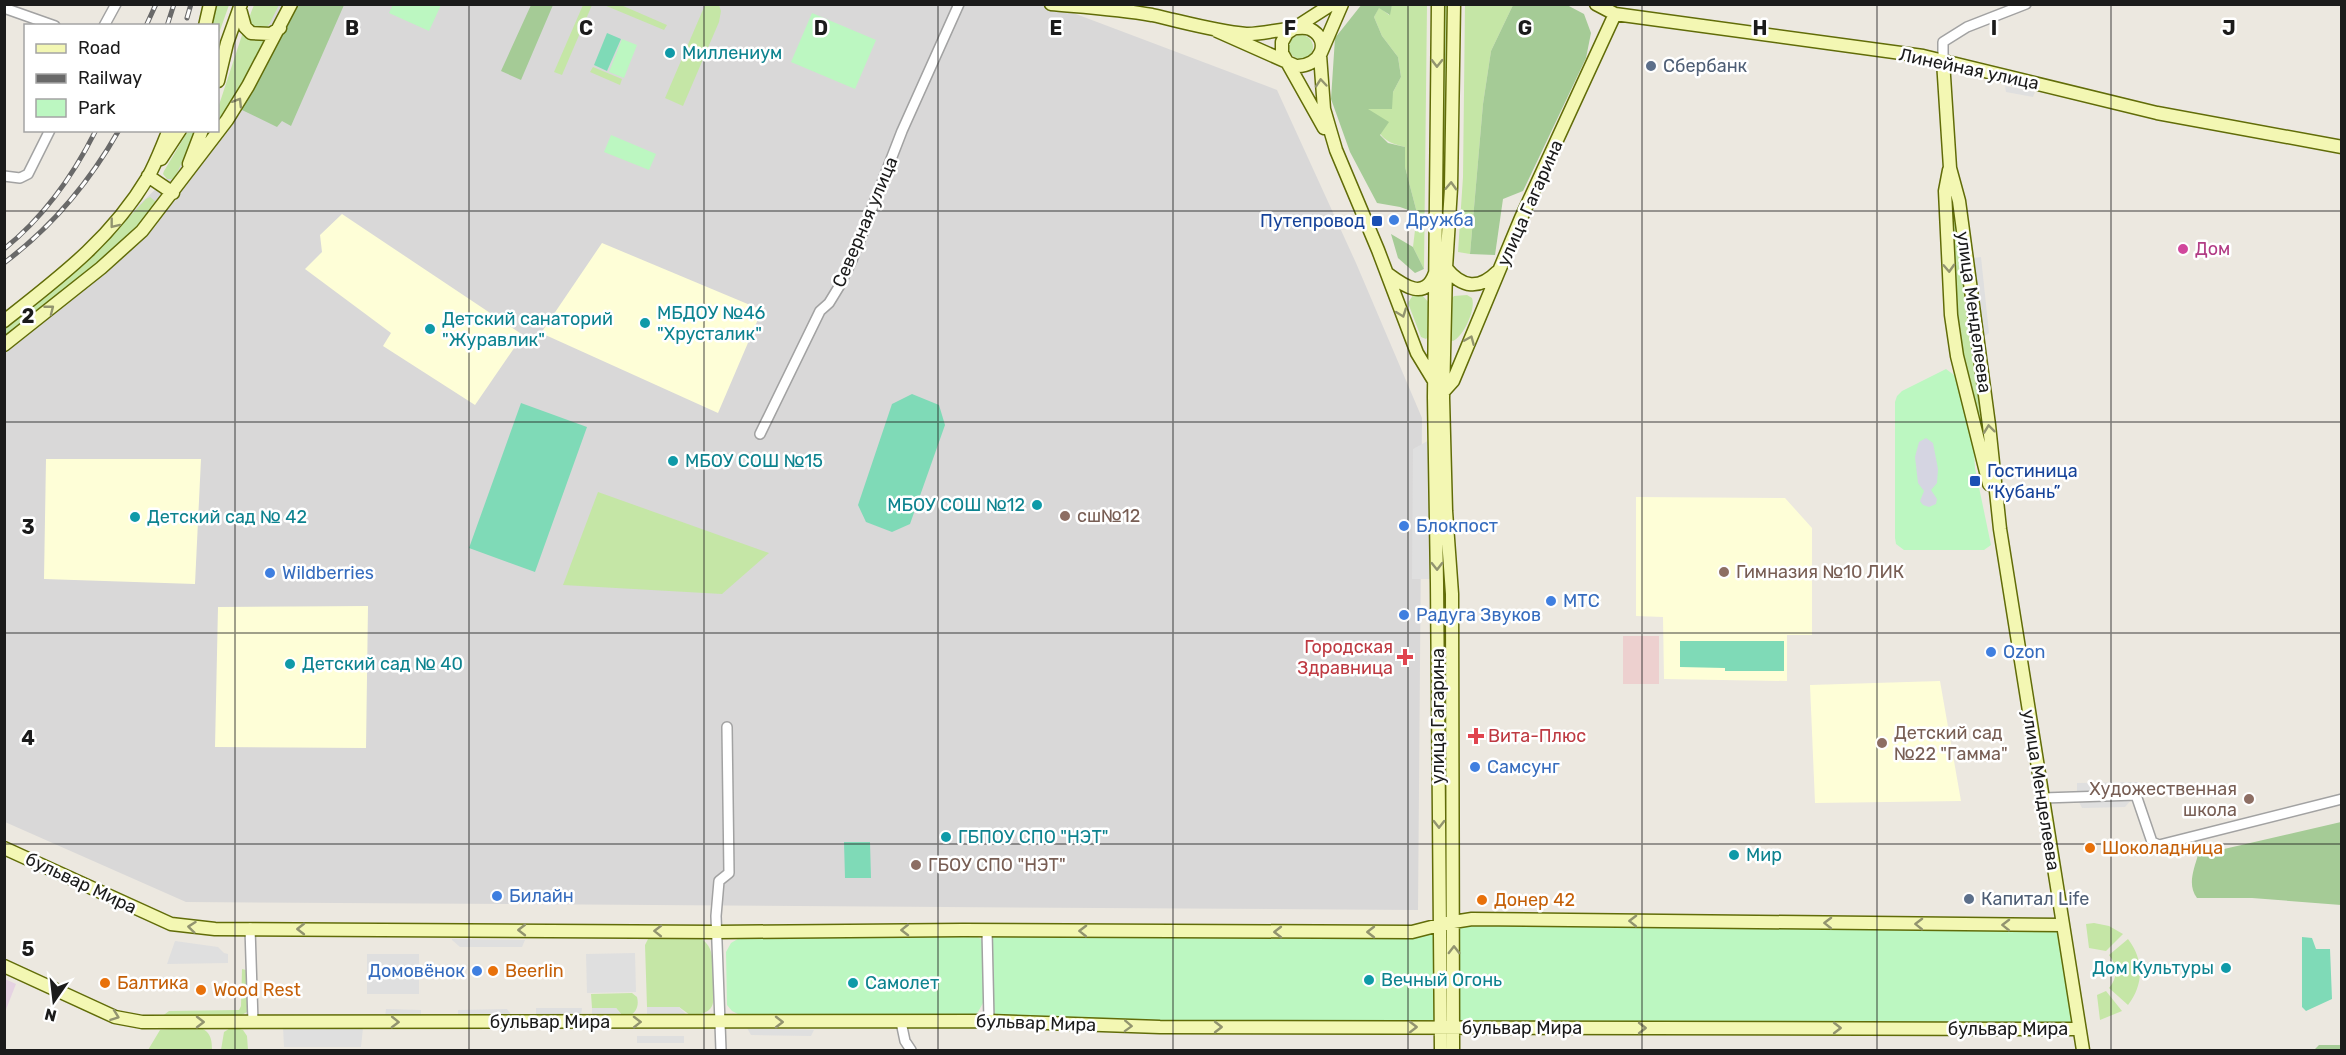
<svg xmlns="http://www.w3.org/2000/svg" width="2346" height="1055" font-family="Rubik,sans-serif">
	<rect width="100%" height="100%" fill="#ece8e0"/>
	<path fill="#d9d8d8" d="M274,5H1052L1277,90L1356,263L1422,418L1418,910L186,902L5,822V332L218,130Z"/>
	<path fill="#edd0cf" d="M1623,636H1659V684H1623Z"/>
	<path fill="#e5d2e2" d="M5,979L16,984L5,1012Z"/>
	<path fill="#fefed7" d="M342,214L523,335L475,405L383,346L391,333L305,269L322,252L320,235Z
		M602,243L762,310L718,413L541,333Z
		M46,459H201L195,584L44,579Z
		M1636,497L1785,498L1812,528V635H1787V681L1664,679L1663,617L1636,616Z
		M368,606L366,748L215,747L218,607Z
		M1940,681L1961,801L1815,803L1810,685Z"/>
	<path fill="#c5e6a6" d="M1449,4L1443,243H1440L1443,5Z
		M213,5H229L218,36V26H208Z
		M254,5H279L269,25L264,29L253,28C246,21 251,13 254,5Z
		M583,5H592L562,75L554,72Z
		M604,5H621L667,25L664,30Z
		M705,5H719L721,11L719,22L683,106L665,98Z
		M1392,5H1427L1424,269L1413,247L1417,213L1405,167V147C1378,141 1379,131 1367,109L1393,92L1401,77L1398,57L1382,36L1374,17L1379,7L1389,15Z
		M1465,5H1513L1491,51L1483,104L1470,254L1458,252L1463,177Z
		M243,32L255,39H270L218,126V108Z
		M1289 47a12 12 0 1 1 24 0a12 12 0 1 1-24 0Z
		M593,67L622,79L620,85L590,72Z
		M188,131H197L174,179H167L163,174L164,171Z
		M150,197L155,201L156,205L118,247L5,339V329L94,255L146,199Z
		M1951,200L1953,201L1983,423H1980L1962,361L1957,332Z
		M1413,295L1423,296L1430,304V335L1426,339L1421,337L1408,303Z
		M1467,295L1472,298C1476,309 1464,336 1453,341L1450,340L1451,299L1454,296Z
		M598,492L769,553L722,594L563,585Z
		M2094,923L2109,926L2123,934L2106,951L2089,948L2086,924Z
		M649,937H699C705,941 709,945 711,952C714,961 716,997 712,1006C708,1014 698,1015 690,1015L679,1007H647L645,945Z
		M2128,939C2144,960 2144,984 2128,1005L2109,988C2118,977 2118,966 2109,955Z
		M242,969L246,970L248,1008L247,1012L238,1017H161L169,1011L239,1010L241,1006Z
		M2106,991L2122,1011L2100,1020L2097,995Z
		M632,993L637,997C639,1005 637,1012 629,1016L622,1015L616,1008H592L591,994Z
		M197,1027C210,1030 212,1038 212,1050H148L160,1030Z
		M232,1027L243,1030L247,1036L248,1050H221L224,1032Z"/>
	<path fill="#a5cb96" d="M1362,4L1392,5L1390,15L1379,8L1374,17L1382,36L1398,57L1401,77L1393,92L1392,109H1368L1389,122L1380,135L1388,143L1405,147V167L1417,213L1400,207L1377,203L1350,152L1331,99L1335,38Z
		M294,5H344L291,126L282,121L277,127L242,110L241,107Z
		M531,5H553L521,80L501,71Z
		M1513,5H1567L1584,14L1591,33L1586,58L1523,191L1503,199L1495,255L1470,254L1483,104L1491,51Z
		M1391,234L1413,247L1424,269L1415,273L1398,258Z
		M2341,822V905L2252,898H2197C2187,885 2194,869 2198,855Z
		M2319,1045H2341V1050H2314Z"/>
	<path fill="#bcf7c1" d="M393,4H441V5L429,31L389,13Z
		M812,13L876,40L855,89L791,62Z
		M622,39L637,45L624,78L609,72Z
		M611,135L656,154L649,170L604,152Z
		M1946,369L1954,375L1973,438L1975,468L1991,545L1984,550H1904L1896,544L1895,538V402L1897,396L1902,391Z
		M1447,923L2062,925L2079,1029L989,1021L987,930L1412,932Z
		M976,936L981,939L983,945V1003L978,1012L972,1016L740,1015L732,1011L727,1005L726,952L731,943L741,937Z"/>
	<path fill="#7fdab7" d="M607,33L621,39L607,71L594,65Z
		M912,394L939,405L945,425L910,524L892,532L866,522L858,505L892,404Z
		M521,403L587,427L535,572L469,548Z
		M1680,641H1784V671H1725V668L1680,667Z
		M844,842H870L871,878H845Z
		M2302,937L2312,938L2316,949H2330L2332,999L2306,1011L2302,1007Z"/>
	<path fill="#dfdfdf" d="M2005,86L2035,92L2033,97L2006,92Z
		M1981,257L1989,333L1982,338L1973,258Z
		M1435,437L1433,579H1412L1413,449Z
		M2138,782L2139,790L2077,791V783Z
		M2131,800L2125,807L2082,808L2079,802Z
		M452,940V939L525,940L522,947H460Z
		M175,941L218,947L224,953L228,954V963L167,964Z
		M635,953L636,992L587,993L586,954Z
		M367,954H419V994H367Z
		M647,1007H679L687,1015H647Z
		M536,1008H582L581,1015H536Z
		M592,1008H616L622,1015H592Z
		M386,1009L421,1010V1018L385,1017Z
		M507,1009L512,1016H458V1010Z
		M283,1027L363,1028L361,1047H284Z
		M747,1028L814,1030L811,1036L751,1035Z
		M637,1036H684V1043H637Z"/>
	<path fill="#d5d5e2" d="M1926,438L1933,443L1938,469L1937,483L1931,490L1937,499L1936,504L1929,507L1923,505L1920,501L1924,491L1918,483L1915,457L1919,442Z"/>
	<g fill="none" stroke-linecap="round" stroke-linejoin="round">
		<defs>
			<path id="street" d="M4,8L55,26
				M104,26L116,4
				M1943,61V42L1967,27L2026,4
				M4,176L20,178L28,174L50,130
				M760,434L820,311L829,303L840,285L852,260L902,131L959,4
				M2043,798L2136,795L2152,842L2159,845L2342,799
				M250,928L253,1022
				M987,930L989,1021
				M901,1022L905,1041L911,1050
				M721,1050L716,916L719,881L729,873L727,727"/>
			<path id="secondary" d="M1051,4C1085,7 1119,9 1152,15C1184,22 1214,31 1246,34C1263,35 1299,24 1310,29C1332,40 1321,67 1296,66L1217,31
				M1342,4L1320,55L1324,109L1336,150L1378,250L1417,353L1434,381
				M1438,4L1434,397L1437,583L1441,1050
				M1596,4L1615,14L1923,56L2157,113L2342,147
				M240,9L245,27L251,33L271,34L280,28
				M205,26L210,4
				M1943,61L1950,168L1959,201L1964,238L1989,425L2000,529L2083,1050
				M218,81L227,43L241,4
				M1324,128L1282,53V42L1287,33L1332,4
				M161,159L180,130
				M189,164L202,130
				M1949,170L1945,191L1951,315L1957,356L1989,484
				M148,176L173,193
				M1446,268C1462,288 1479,290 1497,272
				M1388,274C1404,286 1425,301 1435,273
				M4,321C60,277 111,239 148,177C156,163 162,146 169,130
				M4,345L101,268L142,231L227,120L248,86L291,4
				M1444,391L1453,381L1521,218L1615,14
				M4,848L171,924L215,929L717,932L963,930L1412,932L1447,923L1472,919L2062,925
				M4,966L115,1017L142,1022L989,1021L1160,1027L2079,1029
				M1453,1050L1452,594L1446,511L1443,398L1446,268L1451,188L1454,4"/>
		</defs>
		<use href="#street" stroke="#a2a2a2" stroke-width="12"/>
		<use href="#secondary" stroke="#616c08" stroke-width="15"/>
		<use href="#street" stroke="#fff" stroke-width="9"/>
		<use href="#secondary" stroke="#f3f7b3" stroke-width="12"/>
		<defs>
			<path id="rail" d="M187,18L191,4
				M146,26L156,4
				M167,26L174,4
				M4,249C44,217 73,176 96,130
				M4,263C52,227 89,183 119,130"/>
		</defs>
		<use href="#rail" stroke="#696969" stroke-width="5"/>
		<use href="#rail" stroke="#fff" stroke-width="3" stroke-dasharray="9" stroke-linecap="butt"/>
	</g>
	<defs><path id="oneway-chevron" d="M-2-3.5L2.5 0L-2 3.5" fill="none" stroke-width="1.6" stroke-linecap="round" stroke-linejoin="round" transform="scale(1.5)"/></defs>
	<g stroke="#92946f">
		<use href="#oneway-chevron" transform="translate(1437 63) rotate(91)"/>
		<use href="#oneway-chevron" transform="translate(1321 83) rotate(-95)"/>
		<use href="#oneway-chevron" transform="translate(238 102) rotate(-58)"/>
		<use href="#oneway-chevron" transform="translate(1451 186) rotate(-88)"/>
		<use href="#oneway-chevron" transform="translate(114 224) rotate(128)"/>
		<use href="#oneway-chevron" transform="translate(1949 268) rotate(87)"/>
		<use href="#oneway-chevron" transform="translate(50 309) rotate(-38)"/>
		<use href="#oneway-chevron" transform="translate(1402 313) rotate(70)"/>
		<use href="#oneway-chevron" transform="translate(1470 340) rotate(-67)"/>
		<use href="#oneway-chevron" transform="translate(1989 429) rotate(-97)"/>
		<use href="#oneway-chevron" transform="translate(1437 566) rotate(89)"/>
		<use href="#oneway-chevron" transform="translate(1439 824) rotate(90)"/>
		<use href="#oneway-chevron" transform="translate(1633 921) rotate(-179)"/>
		<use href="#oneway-chevron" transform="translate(1828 923) rotate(-179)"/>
		<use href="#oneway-chevron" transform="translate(1919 924) rotate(-179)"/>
		<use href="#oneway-chevron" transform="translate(2006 925) rotate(-179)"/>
		<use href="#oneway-chevron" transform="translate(192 927) rotate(-174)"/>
		<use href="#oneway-chevron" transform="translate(301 929) rotate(-180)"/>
		<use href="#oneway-chevron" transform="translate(522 930) rotate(-180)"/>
		<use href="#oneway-chevron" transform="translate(905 930) rotate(179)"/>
		<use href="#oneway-chevron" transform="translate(658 931) rotate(-179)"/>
		<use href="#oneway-chevron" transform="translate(1083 931) rotate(-179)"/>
		<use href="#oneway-chevron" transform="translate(1278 932) rotate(180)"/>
		<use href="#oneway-chevron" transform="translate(1371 932) rotate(180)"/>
		<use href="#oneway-chevron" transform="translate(1454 950) rotate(-90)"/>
		<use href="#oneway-chevron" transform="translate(115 1016) rotate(20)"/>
		<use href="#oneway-chevron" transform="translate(200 1022)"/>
		<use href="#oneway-chevron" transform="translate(395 1022) rotate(1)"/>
		<use href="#oneway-chevron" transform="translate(637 1022) rotate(-1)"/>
		<use href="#oneway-chevron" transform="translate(779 1022)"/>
		<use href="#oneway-chevron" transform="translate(1128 1026) rotate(2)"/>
		<use href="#oneway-chevron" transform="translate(1218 1027)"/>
		<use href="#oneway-chevron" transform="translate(1413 1027)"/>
		<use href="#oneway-chevron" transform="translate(1642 1028)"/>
		<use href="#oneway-chevron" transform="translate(1837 1028)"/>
	</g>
	<path fill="none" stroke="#1b1b1b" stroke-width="1.5" stroke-opacity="0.55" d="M235,4V1050M469,4V1050M704,4V1050M938,4V1050M1173,4V1050M1408,4V1050M1642,4V1050M1877,4V1050M2111,4V1050M4,211H2342M4,422H2342M4,633H2342M4,844H2342"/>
	<g fill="#0f9aa8" stroke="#fff" stroke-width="2">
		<circle cx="670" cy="53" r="6"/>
		<circle cx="645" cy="323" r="6"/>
		<circle cx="430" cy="329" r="6"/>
		<circle cx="673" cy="461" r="6"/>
		<circle cx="1037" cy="505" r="6"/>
		<circle cx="135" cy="517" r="6"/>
		<circle cx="290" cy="664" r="6"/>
		<circle cx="946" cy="837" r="6"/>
		<circle cx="1734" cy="855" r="6"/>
		<circle cx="2226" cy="968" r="6"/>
		<circle cx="1369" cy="980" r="6"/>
		<circle cx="853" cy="983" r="6"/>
	</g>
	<g fill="#5c6f8a" stroke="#fff" stroke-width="2">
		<circle cx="1651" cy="66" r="6"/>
		<circle cx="1969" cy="899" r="6"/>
	</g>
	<g fill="#3f7fe0" stroke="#fff" stroke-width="2">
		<circle cx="1394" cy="220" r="6"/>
		<circle cx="1404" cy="526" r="6"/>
		<circle cx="270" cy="573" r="6"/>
		<circle cx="1551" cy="601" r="6"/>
		<circle cx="1404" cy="615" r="6"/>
		<circle cx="1991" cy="652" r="6"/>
		<circle cx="1475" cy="767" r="6"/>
		<circle cx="497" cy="896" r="6"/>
		<circle cx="477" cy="971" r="6"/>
	</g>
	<g fill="#1a4fb4" stroke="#fff" stroke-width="2">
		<rect x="1371" y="215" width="12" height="12" rx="3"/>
		<rect x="1969" y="475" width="12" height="12" rx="3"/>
	</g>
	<circle fill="#d1479c" stroke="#fff" stroke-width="2" cx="2183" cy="249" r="6"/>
	<g fill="#8d6e63" stroke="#fff" stroke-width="2">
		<circle cx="1065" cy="516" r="6"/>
		<circle cx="1724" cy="572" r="6"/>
		<circle cx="1882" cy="743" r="6"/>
		<circle cx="2249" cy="799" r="6"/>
		<circle cx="916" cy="865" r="6"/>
	</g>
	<g fill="#e0444e" stroke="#fff" stroke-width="2">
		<path d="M1402 648h6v6h6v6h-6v6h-6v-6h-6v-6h6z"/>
		<path d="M1473 727h6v6h6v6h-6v6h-6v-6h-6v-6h6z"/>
	</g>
	<g fill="#e8710a" stroke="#fff" stroke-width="2">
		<circle cx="2090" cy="848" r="6"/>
		<circle cx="1482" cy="900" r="6"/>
		<circle cx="493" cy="971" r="6"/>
		<circle cx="105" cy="983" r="6"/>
		<circle cx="201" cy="990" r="6"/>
	</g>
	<g text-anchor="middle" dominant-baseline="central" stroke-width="5" stroke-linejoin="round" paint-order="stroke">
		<g font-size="18" fill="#0d838f" stroke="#fff" text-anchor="start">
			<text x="682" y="53">Миллениум</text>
			<text x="657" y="313">МБДОУ №46<tspan x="657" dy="21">"Хрусталик"</tspan></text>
			<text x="442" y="319">Детский санаторий<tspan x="442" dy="21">"Журавлик"</tspan></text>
			<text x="685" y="461">МБОУ СОШ №15</text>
			<text x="1025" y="505" text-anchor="end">МБОУ СОШ №12</text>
			<text x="147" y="517">Детский сад № 42</text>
			<text x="302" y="664">Детский сад № 40</text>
			<text x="958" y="837">ГБПОУ СПО "НЭТ"</text>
			<text x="1746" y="855">Мир</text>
			<text x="2214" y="968" text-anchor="end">Дом Культуры</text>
			<text x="1381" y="980">Вечный Огонь</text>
			<text x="865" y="983">Самолет</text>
		</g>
		<g font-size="18" fill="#4e5e75" stroke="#fff" text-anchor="start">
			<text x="1663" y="66">Сбербанк</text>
			<text x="1981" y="899">Капитал Life</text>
		</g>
		<g font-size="18" fill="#1b1b1b" stroke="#fff">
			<text transform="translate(1969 69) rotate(12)">Линейная улица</text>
			<text transform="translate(1530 203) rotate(-66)">улица Гагарина</text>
			<text transform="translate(865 222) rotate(-67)">Северная улица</text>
			<text transform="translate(1974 312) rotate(82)">улица Менделеева</text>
			<text transform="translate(1438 716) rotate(-90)">улица Гагарина</text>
			<text transform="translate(2041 790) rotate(81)">улица Менделеева</text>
			<text transform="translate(81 883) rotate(25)">бульвар Мира</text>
			<text x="550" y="1022">бульвар Мира</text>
			<text transform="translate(1036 1023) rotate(2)">бульвар Мира</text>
			<text x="1522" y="1028">бульвар Мира</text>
			<text x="2008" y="1029">бульвар Мира</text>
		</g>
		<g font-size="18" fill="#366cbe" stroke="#fff" text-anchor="start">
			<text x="1406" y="220">Дружба</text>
			<text x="1416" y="526">Блокпост</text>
			<text x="282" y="573">Wildberries</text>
			<text x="1563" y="601">МТС</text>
			<text x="1416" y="615">Радуга Звуков</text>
			<text x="2003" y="652">Ozon</text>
			<text x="1487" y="767">Самсунг</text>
			<text x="509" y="896">Билайн</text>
			<text x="465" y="971" text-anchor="end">Домовёнок</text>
		</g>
		<g font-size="18" fill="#164399" stroke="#fff" text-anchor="end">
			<text x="1365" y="221">Путепровод</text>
			<text x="1987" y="471" text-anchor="start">Гостиница<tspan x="1987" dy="21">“Кубань”</tspan></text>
		</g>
		<g font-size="18" fill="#b23c85" stroke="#fff" text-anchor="start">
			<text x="2195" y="249">Дом</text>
		</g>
		<g font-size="18" fill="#785e54" stroke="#fff" text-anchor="start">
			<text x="1077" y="516">сш№12</text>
			<text x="1736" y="572">Гимназия №10 ЛИК</text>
			<text x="1894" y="733">Детский сад<tspan x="1894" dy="21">№22 "Гамма"</tspan></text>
			<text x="2237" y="789" text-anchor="end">Художественная<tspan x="2237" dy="21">школа</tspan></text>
			<text x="928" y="865">ГБОУ СПО "НЭТ"</text>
		</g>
		<g font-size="18" fill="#be3a42" stroke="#fff" text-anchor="end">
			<text x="1393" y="647">Городская<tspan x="1393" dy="21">Здравница</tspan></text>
			<text x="1488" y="736" text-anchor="start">Вита-Плюс</text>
		</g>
		<g font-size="18" fill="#c56008" stroke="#fff" text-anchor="start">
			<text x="2102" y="848">Шоколадница</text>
			<text x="1494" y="900">Донер 42</text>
			<text x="505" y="971">Beerlin</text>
			<text x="117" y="983">Балтика</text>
			<text x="213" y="990">Wood Rest</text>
		</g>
	</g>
	<g font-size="20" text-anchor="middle" font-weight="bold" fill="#1b1b1b" stroke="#fff" stroke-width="5" stroke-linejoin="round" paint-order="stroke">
		<text x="352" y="35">B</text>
		<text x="586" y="35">C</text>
		<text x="821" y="35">D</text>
		<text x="1056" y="35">E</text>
		<text x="1290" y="35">F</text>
		<text x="1525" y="35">G</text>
		<text x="1760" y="35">H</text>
		<text x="1994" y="35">I</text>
		<text x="2229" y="35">J</text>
		<text x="28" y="323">2</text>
		<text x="28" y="534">3</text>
		<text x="28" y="745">4</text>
		<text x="28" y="956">5</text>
	</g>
	<rect width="2346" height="1055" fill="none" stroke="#1b1b1b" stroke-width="12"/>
	<rect x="24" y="24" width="195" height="108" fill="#ffffff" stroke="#a4a4a4" stroke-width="1.5"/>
	<rect x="36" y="44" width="30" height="9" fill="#f3f7b3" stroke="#a4a4a4" stroke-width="1.5"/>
	<text x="78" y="54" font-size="18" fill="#1b1b1b">Road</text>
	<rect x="36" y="74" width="30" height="9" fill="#696969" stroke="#a4a4a4" stroke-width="1.5"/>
	<text x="78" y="84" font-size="18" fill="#1b1b1b">Railway</text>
	<rect x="36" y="99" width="30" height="18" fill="#bcf7c1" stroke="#a4a4a4" stroke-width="1.5"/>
	<text x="78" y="114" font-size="18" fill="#1b1b1b">Park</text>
	<g transform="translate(54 1001) rotate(194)" stroke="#ffffff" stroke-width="4.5" paint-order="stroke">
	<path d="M0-4.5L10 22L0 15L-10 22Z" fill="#1b1b1b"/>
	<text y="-9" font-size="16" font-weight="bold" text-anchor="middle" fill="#1b1b1b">N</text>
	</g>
</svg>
